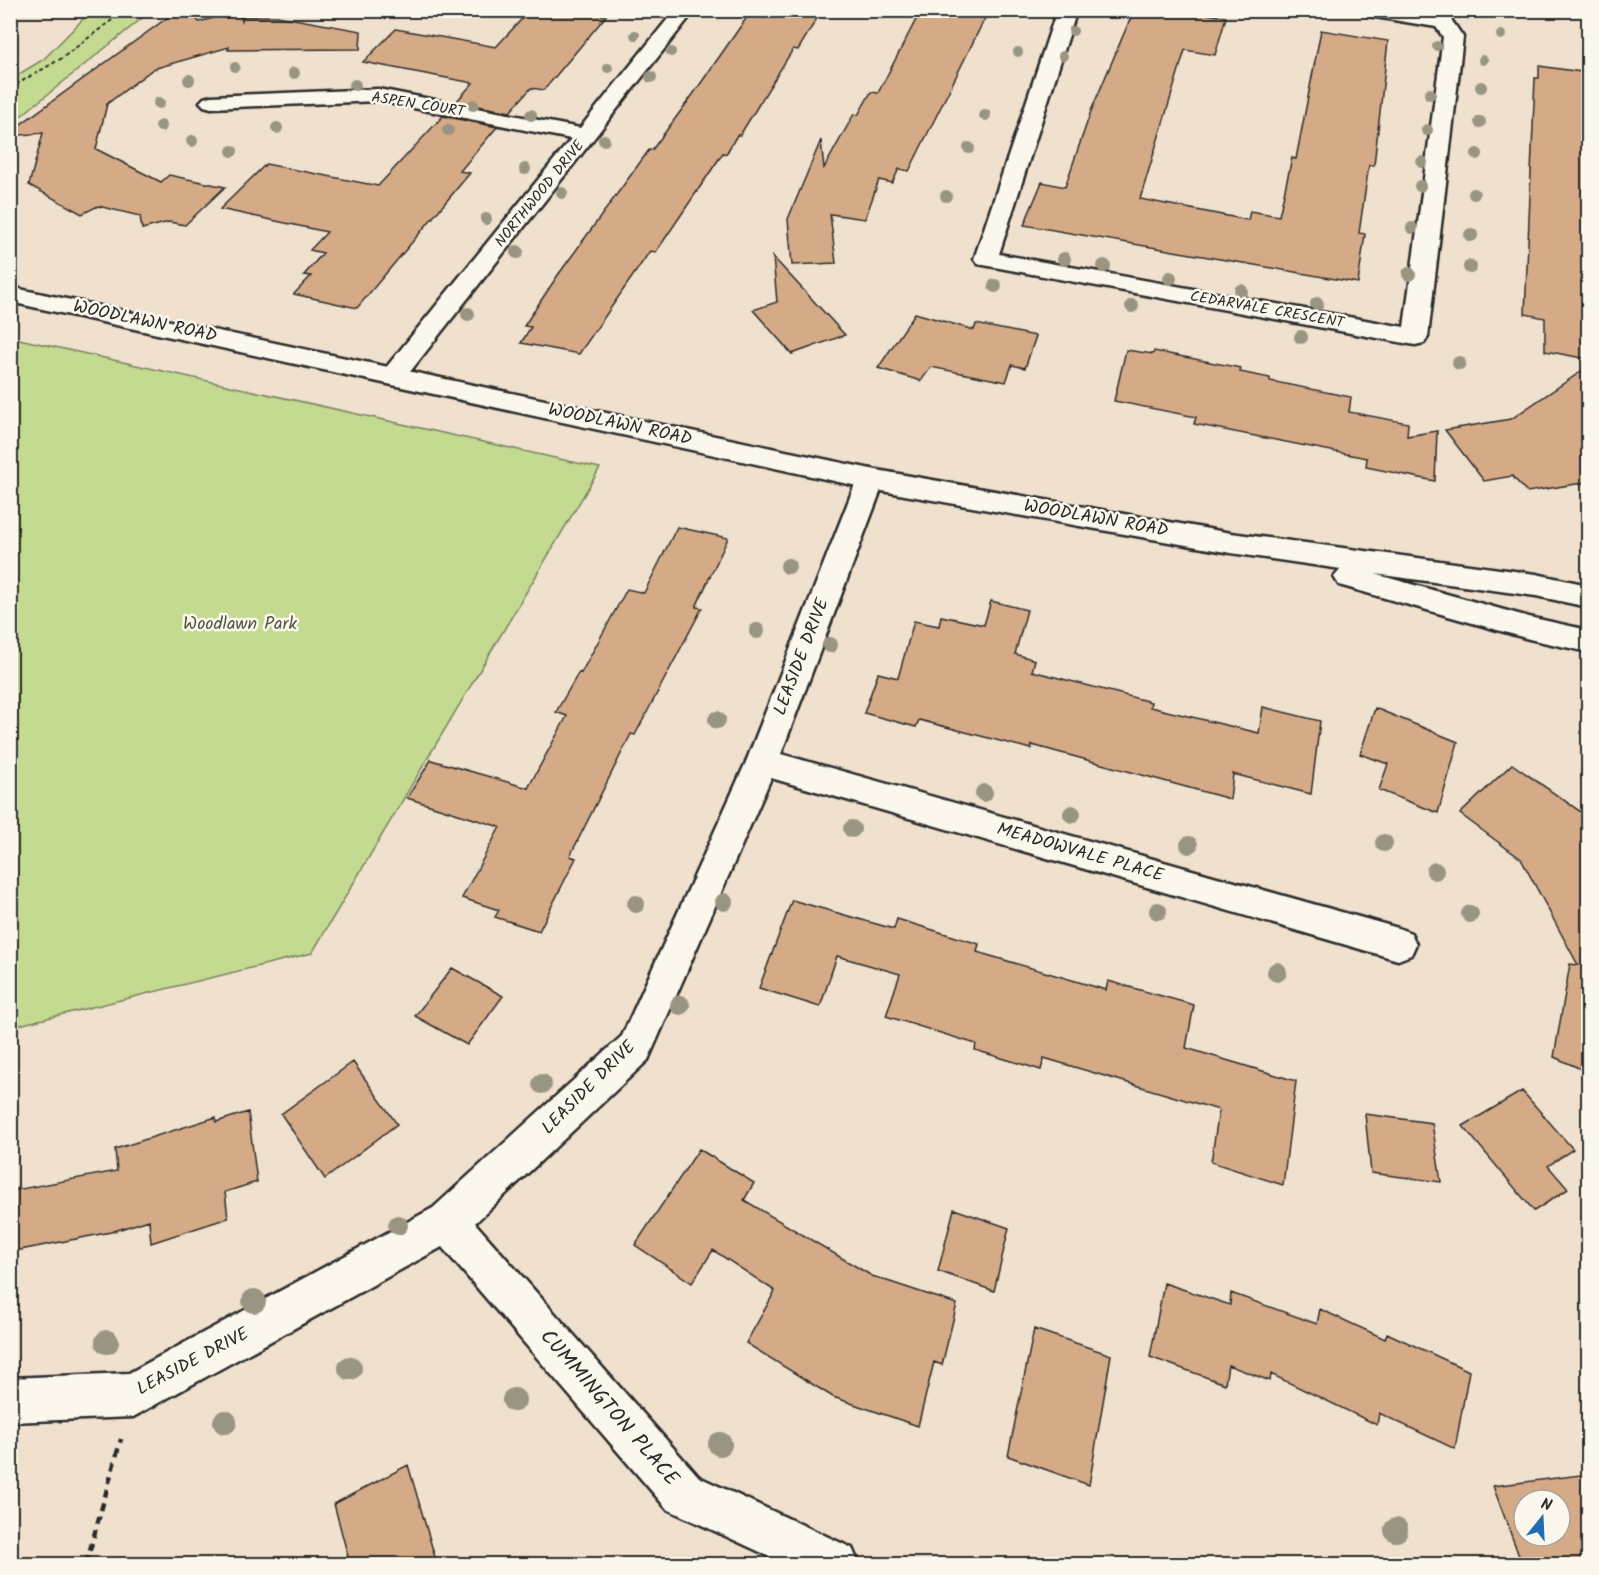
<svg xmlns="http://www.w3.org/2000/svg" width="1599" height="1575" font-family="Kalam,sans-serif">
	<rect width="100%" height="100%" fill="#f0e0ce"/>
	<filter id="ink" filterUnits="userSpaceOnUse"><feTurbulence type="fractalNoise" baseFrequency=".0167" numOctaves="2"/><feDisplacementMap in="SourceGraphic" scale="12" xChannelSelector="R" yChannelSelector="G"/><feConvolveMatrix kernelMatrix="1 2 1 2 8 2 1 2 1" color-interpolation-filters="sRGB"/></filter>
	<g filter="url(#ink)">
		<path fill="#c3da90" stroke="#77825e" stroke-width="1.5" d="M91,11H151L11,124V79L44,59Z
			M10,337L600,468L312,953L11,1027Z"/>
		<path fill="#d5aa87" stroke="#2b2b2b" stroke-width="1.5" fill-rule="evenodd" d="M178,10H190L199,22L239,11L242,21L244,16H277L361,31L360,49L228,50L229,47L153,69L107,104L96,149L161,182L169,175L225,187L185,225L169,222L142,229L140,216L98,206L82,214L29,185L43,133L10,136V132Z
			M530,10H575L606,16L544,90L531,88L510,112L456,102L473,83L363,62L396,29L496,47Z
			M752,10H822L798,50L793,49L740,135H737L726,154L723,153L656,252L650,251L579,354L521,343L531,327L524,326L558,275L649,150H652L694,93Z
			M921,10H989L909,171L899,169L892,183L879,180L865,219L830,214L836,263L792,265L788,219L821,140L824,168L854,114L858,115L871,92L878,93Z
			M1134,10H1181L1226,17L1215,55L1185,50L1140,199L1248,220L1250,211L1279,216L1292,158L1296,159L1321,30L1388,41L1374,165H1369L1359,233L1365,234L1358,283L1024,225L1042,182L1065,187L1091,111Z
			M1539,66L1588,73V359L1545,351V318L1525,314L1535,78H1539Z
			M443,116L497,127L460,171L470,173L357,308L294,294L311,276L304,275L323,253L310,250L327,232L220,209L266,164L378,186Z
			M773,257L845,335L792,354L753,310L777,302Z
			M915,313L974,330L976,324L1036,336L1025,368L1012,365L1006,382L931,367L921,381L878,368Z
			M1126,350L1153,354L1154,351L1241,368L1240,372L1270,378V381L1351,397L1349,412L1408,423L1407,436L1437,431L1435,481L1366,467L1367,458L1194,424L1196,417L1114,401Z
			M1588,367V482L1527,492L1512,476L1484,481L1445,430L1511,419Z
			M677,527L728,538L696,607L702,608L635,735L631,734L570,856L576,858L539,931L495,917L499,910L462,898L500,827L407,798L431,760L528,788L567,716L556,712L579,672L581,673L627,589L644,593Z
			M991,601L1027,610L1015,654L1035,660L1032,671L1151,702L1150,707L1259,733L1263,707L1320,721L1311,794L1233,774L1230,799L1032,745L1031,749L919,720L916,727L864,713L878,673L898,678L914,621L939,626L941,616L984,625Z
			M1375,708L1458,742L1438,813L1379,790L1388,764L1360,754Z
			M1512,764L1588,817V1072L1554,1057L1570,964L1578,965L1521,859L1460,814Z
			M792,900L894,929L897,919L979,944L977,952L1106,990L1108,981L1194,1005L1186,1048L1296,1081L1283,1185L1211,1162L1219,1110L1044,1058L1041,1070L975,1050L976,1044L886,1016L900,974L837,956L820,1007L759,988Z
			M452,968L503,996L467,1045L415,1016Z
			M353,1062L397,1124L325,1179L281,1114Z
			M1522,1091L1573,1149L1548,1166L1568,1189L1534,1211L1463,1126Z
			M248,1112L257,1182L225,1192L228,1218L151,1243L149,1220L111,1232L10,1252V1191L117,1171L115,1149L216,1117V1122Z
			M1365,1114L1432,1123L1441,1182L1371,1173Z
			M699,1149L754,1183L744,1200L872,1276L957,1304L942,1365L934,1362L918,1426L833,1397L746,1343L775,1291L713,1250L692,1283L635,1245Z
			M954,1209L1009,1228L994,1291L938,1271Z
			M1164,1283L1230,1305L1231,1293L1317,1324L1320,1309L1385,1339L1387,1333L1469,1371L1455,1449L1379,1413L1377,1425L1271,1374L1270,1381L1228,1365L1225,1384L1150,1357Z
			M1034,1329L1111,1355L1089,1485L1008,1456Z
			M408,1465L437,1564H350L334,1504Z
			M1588,1474V1564H1522L1493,1486ZM1524,1500H1560V1536H1524Z"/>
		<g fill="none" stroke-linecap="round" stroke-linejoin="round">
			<defs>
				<path id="street" d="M675,10H695L402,382L393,384L384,382L380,376L384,370L571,139L378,101L211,108L204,106L200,102L204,98L211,96L378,89L580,128Z
					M1057,10H1077L999,254L1404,327L1443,37L1436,27L1369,16L1360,10H1408L1450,18L1463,37L1428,337L1424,343L1415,345L978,264L974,259Z
					M871,469L881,472L885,479L781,754L1398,928L1411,933L1416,944L1411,955L1398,960L771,778L648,1060L475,1223L699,1477L852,1548L859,1564H786L667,1509L442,1247L133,1417L10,1422V1378L129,1373L433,1208L622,1036L746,762L857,479L861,472Z"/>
				<path id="secondary" d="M10,287L871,469L1231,533L1536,574L1588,585V607L1536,596L1375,574L1529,617L1588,630V652L1529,639L1339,585L1334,577L1341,569L1231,553L871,489L10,302Z"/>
			</defs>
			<use href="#street" stroke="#2b2b2b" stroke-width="5"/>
			<use href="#secondary" stroke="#2b2b2b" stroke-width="5"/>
			<path stroke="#2b2b2b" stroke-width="2" stroke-dasharray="4 3" stroke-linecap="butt" d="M10,88L62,58L125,10"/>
			<path stroke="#2b2b2b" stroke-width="4.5" stroke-dasharray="8 6" stroke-linecap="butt" d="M86,1564L121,1439"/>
			<use href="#street" fill="#fbf7ec" fill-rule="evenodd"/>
			<use href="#secondary" fill="#fbf7ec" fill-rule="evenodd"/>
		</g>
		<g fill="#999582">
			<circle cx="1073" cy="31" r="5"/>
			<circle cx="635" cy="35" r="5"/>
			<circle cx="1501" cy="35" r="5"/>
			<circle cx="1437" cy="46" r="5"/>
			<circle cx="671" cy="52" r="5"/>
			<circle cx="1018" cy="52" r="5"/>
			<circle cx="1063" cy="56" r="5"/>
			<circle cx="1483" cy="60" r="5"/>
			<circle cx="235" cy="67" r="5"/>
			<circle cx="608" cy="68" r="5"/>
			<circle cx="294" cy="73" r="6"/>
			<circle cx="651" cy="77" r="6"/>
			<circle cx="189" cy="80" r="6"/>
			<circle cx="355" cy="85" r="6"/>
			<circle cx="1481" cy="87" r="6"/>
			<circle cx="1430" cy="94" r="6"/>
			<circle cx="159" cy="103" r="6"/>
			<circle cx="473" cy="105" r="6"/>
			<circle cx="531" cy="115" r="6"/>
			<circle cx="985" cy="115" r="6"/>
			<circle cx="1480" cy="122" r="6"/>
			<circle cx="161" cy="126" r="6"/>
			<circle cx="277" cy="128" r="6"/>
			<circle cx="448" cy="130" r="6"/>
			<circle cx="1427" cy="130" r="6"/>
			<circle cx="604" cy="140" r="6"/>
			<circle cx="192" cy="141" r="6"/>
			<circle cx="969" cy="148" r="6"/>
			<circle cx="232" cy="151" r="6"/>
			<circle cx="1477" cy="154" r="6"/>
			<circle cx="1422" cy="162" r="6"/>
			<circle cx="525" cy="169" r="6"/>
			<circle cx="1420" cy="186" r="6"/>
			<circle cx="562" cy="193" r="6"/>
			<circle cx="1474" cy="194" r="6"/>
			<circle cx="946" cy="196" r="6"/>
			<circle cx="486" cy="219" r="6"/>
			<circle cx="1412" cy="228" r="6"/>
			<circle cx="1471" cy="235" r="7"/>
			<circle cx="517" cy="252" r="7"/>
			<circle cx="1064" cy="259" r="7"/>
			<circle cx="1104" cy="266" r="7"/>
			<circle cx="1470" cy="267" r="7"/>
			<circle cx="1409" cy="274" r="7"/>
			<circle cx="1170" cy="278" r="7"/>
			<circle cx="995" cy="286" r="7"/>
			<circle cx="1241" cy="291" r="7"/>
			<circle cx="1317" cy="304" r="7"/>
			<circle cx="1132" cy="306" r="7"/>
			<circle cx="468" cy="314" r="7"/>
			<circle cx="1301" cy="337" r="7"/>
			<circle cx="1459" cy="363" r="7"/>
			<circle cx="788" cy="566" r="8"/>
			<circle cx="757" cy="631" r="8"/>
			<circle cx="830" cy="645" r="8"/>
			<circle cx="717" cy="720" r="9"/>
			<circle cx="984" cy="793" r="9"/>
			<circle cx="1072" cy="814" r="9"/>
			<circle cx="852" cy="829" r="9"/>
			<circle cx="1384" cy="843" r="9"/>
			<circle cx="1189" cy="845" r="9"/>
			<circle cx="1435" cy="871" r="9"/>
			<circle cx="724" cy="902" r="9"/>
			<circle cx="636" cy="904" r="9"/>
			<circle cx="1158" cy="911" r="9"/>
			<circle cx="1470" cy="914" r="9"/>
			<circle cx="1277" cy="972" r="10"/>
			<circle cx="680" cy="1005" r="10"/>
			<circle cx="542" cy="1084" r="10"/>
			<circle cx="398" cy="1225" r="10"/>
			<circle cx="254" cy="1301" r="12"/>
			<circle cx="107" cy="1342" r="12"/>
			<circle cx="350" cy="1368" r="12"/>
			<circle cx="514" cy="1400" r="12"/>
			<circle cx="225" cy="1422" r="12"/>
			<circle cx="720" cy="1444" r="12"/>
			<circle cx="1396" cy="1530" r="12"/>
		</g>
	</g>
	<g text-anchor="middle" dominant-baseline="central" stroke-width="5" stroke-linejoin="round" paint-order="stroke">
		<g font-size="15" fill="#2b2b2b" stroke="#fbf7ec">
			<text transform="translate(418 105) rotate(9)">ASPEN COURT</text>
			<text transform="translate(540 194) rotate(-51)">NORTHWOOD DRIVE</text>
			<text transform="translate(1267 310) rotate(10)">CEDARVALE CRESCENT</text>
		</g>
		<g font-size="18" fill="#2b2b2b" stroke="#fbf7ec">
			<text transform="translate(145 322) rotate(12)">WOODLAWN ROAD</text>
			<text transform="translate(620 425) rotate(12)">WOODLAWN ROAD</text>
			<text transform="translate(1096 519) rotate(10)">WOODLAWN ROAD</text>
			<text transform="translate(802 657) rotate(-69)">LEASIDE DRIVE</text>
			<text transform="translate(1080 853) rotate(16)">MEADOWVALE PLACE</text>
			<text transform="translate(589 1088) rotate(-45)">LEASIDE DRIVE</text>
			<text transform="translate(193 1362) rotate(-28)">LEASIDE DRIVE</text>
		</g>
		<g font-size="18" fill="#515744" stroke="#fbf7ec">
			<text x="240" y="624">Woodlawn Park</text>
		</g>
		<g font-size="21" fill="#2b2b2b" stroke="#fbf7ec">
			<text transform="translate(609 1408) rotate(49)">CUMMINGTON PLACE</text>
		</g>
	</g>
	<rect width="1599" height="1575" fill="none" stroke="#fbf7ec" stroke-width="36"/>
	<rect x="18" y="18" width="1563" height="1539" fill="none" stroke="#2b2b2b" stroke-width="2" filter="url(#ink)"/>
	<g transform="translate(1542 1518) rotate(18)"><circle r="28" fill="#fbf7ec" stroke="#a8a59f" stroke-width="1.5"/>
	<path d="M0-4.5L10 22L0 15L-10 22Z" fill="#1f6fb2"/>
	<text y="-9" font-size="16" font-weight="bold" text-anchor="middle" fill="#2b2b2b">N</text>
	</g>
</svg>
